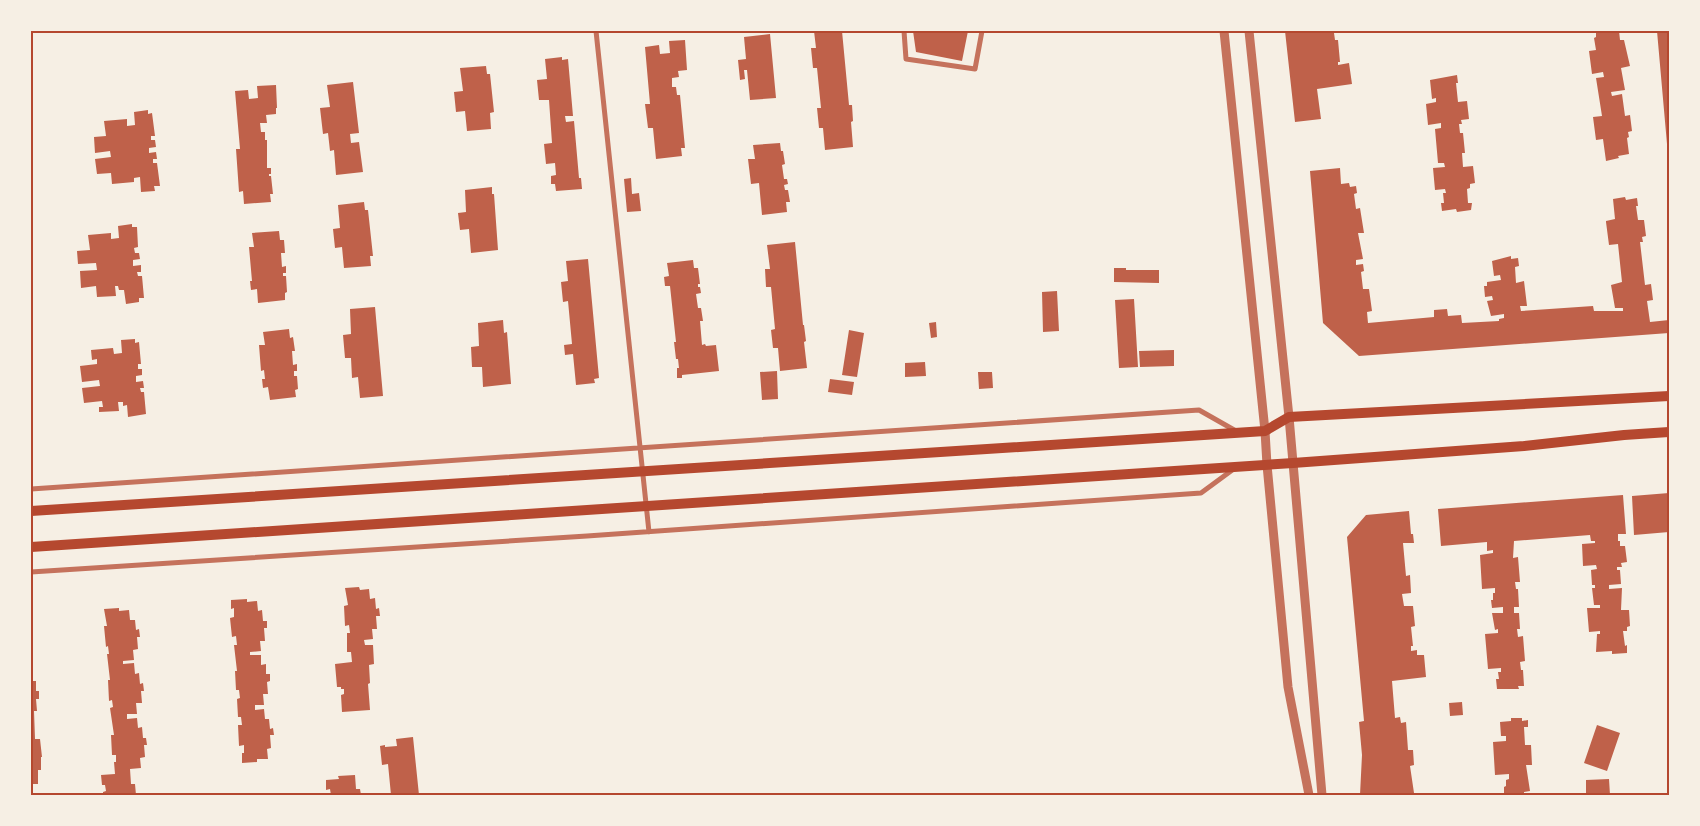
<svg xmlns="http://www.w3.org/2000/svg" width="1700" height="826" font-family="'Work Sans',sans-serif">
	<rect width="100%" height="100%" fill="#f6efe4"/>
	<path fill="#bf614a" d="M814,31H842L849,105H852L853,121L851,122L853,147L825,150L823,128H819L817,108H821L817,68H813L811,48H816Z
		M913,31H968L962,61L916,52Z
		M1285,31H1338V33H1334L1335,40H1338L1340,62H1338V65L1349,63L1352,84L1317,89L1321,119L1295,122Z
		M1596,31H1619L1620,40H1624L1630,66L1621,68L1625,90L1611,92L1612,96L1622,94L1625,116L1630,115L1632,131L1628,132L1629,137L1627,138L1629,154L1618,156L1619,158L1606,161L1603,139L1596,140L1593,117L1602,116L1596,78L1604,77L1603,72L1592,74L1589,51L1596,50L1594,38L1596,37Z
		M1657,31H1669V144H1667Z
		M770,34L776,98L750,100L747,70H744L745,79L740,80L738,60L746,59L744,37Z
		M685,40L687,70L678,71L679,77L672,78V87H676L677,95H680L685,148H681L682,156L656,159L653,128H648L645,104H650L645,47L659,45L660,54L670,53L669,41Z
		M562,57V60L568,59L573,116H565L566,122L574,121L579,178H581L582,189L556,191L555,184H551V176L556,175L555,163L546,164L544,144L552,143L549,100H539L537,80L547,79L545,59Z
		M486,66L487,74H490L494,112L490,113L491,129L467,131L465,111L456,112L454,92L463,91L460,68Z
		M1457,75L1458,83H1456L1458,102L1467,101L1469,119L1461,120L1462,124H1459L1460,133H1463L1465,153H1462L1463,167L1473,166L1475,183L1470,184V188L1467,189L1468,203H1472L1471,210L1457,212L1456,209L1442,211L1441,203H1444L1443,193H1446L1445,189L1435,190L1433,168L1445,167L1444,163H1438L1435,129L1441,128V123L1428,125L1426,104L1436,102V98L1432,99L1430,80Z
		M353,82L359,133L350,134L351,143L359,142L363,172L336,175L334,150L330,151L328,133L323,134L320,108L330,107L327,85Z
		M276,85L277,108H276V114L266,115L267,123H260L261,132H265V140H267V168H271V174H269V176H271L273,194H270L271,202L244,204L243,191L239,192L236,149H240L235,91L248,90L249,99L258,98L257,86Z
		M148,110V114L152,113L155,136H151V140H155L156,147L149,148V153L156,152L157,159H153V163H157L160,186H154L155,191L141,192L140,177L134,178V182L112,184L111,173L97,174L95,159L111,157L110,151L95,153L94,137L106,136L104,121L127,119V126L135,125L134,112Z
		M780,143L781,151H783L785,164L782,165L784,179H787L788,184L784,185L785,190H788L790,202H786L787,212L762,215L759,183L751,184L748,159H755L753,145Z
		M1340,168L1341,184L1349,183L1350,187L1356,186L1357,193L1354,194L1356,209L1360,208L1364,233H1358L1363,259L1356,260V265L1363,264L1364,271L1361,272L1363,289H1369L1372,311L1367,312L1368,323L1434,317V310L1447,309L1448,316L1461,315L1462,323L1499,321V319L1504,318V314L1491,316L1487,301L1493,300L1492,296L1485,297L1484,286H1487V282L1501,280L1500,275L1494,276L1492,261L1511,256V259L1518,258L1519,266L1515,267L1516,283L1524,281L1527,306H1520L1521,311L1593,306L1594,311H1623V308H1615L1611,285L1622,282L1618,244L1609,245L1606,222V221L1615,219L1613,199L1625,197L1626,200L1637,198L1638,206H1636L1638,220H1644L1646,236L1642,237L1643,242H1640L1645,285L1651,284L1653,300L1647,301L1650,322L1669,320V333L1359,356L1323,323L1310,171Z
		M631,178L632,194L639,193L641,211L627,212L624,179Z
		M492,187V194H494L498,250L471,253L469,229L460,230L458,213L466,212L465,190Z
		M364,202L365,210H368L373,256H370L371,266L344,268L342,247L335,248L333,229L340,228L338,205Z
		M132,224V227H137L138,247L134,248L135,253H139L140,259L133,260V266L141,265V272H137L138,276H142L144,298H139V302L126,304L124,290H119L118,286H115L116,296L97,297L96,286L81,288L80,271L97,270L96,263L78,264L77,251L90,250L88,235L111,233V239L119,238L118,226Z
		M279,231L280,240H284L285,253H281L282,267L286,266V273H283V276H286L287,292L285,293V300L258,303L257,289L251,290L250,281H252L249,247H254L252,233Z
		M795,242L803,325H804L806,341L804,342L807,368L780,371L778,348H773L771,330L775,329L771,287H766L765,269H770L767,245Z
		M588,259L599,378L594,379L595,383L576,385L573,354L565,355L564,345L572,344L568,301L563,302L561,282L568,281L566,261Z
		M693,260L694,268H698L700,284H698V287H700L701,293L696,294L698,308H701L703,321H700L702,345L705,344L706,346L716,345L719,371L682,375V378H677V368H679L678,359H676L674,342H676L670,286H665L664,277L669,276L667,263Z
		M1114,268H1126V270H1159V283L1114,282Z
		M1057,291L1059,331L1043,332L1042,292Z
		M1134,299L1138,367L1119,368L1115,300Z
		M375,307L383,396L360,398L358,377L352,378L351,358H345L343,335L351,334L350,309Z
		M503,320L504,333L507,332L511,384L483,387L482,367H472L471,347L479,346L478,323Z
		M936,322L937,337L931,338L929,323Z
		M289,329L290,338L293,337L295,351H292L293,365L297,364V371H294V376H297L298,389L295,390L296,397L270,400L268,387L263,388L262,379H265L264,370L261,371L259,345H265L263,332Z
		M849,330L864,333L857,377L842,375Z
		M135,339V343L139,342L141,364H138V369H142V375L136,376V382L143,381L144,388H140L141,392H144L146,414L128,417L127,405L123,406V402H118L119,411L99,412V407H103L102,401L84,403L82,388L100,386L99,380L82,382L80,366L97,364V359L92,360L91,350L113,348L114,354L122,353L121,340Z
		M1174,350V366L1140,367L1139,351Z
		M925,362L926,376L905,377V363Z
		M777,371L778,399L762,400L760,372Z
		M978,372H992L993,388L979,389Z
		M830,379L854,382L852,395L828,392Z
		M1669,493V532L1634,535L1632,496Z
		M1623,495L1626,534H1618V541H1620V546H1625L1627,562L1621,563L1622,567H1617V570H1620L1621,584L1609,585V589L1622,588L1621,610H1629L1630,626L1627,627V631H1623L1625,646L1627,645V653L1612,654V651L1596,652L1597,634H1600V631L1589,632L1587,608H1600V605H1594L1592,588H1595V585H1592L1591,570L1597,569L1596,565L1583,566L1582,544L1595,543V541H1591L1590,535L1514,541L1513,558L1518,557L1520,582H1515L1516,589H1518L1519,607H1514V613H1519L1520,629H1517L1518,637L1523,636L1525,661L1520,662L1521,670H1523L1524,686H1518L1519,689H1497L1496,679H1499L1498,672H1501V668L1488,669L1485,634L1498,633V629L1495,630L1492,613H1503V607L1492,608L1491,600H1493V593H1495V588L1482,589L1480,555L1493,553V550L1487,551V542L1441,546L1438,509Z
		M1409,511L1411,534H1413L1414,543H1403L1406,576L1410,575L1411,593L1402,594L1404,606H1413L1415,626L1411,627L1413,646H1411V651L1417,650V655H1424L1426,677L1392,681L1395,718L1400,717L1401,723L1406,722L1408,750H1413L1414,765L1410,766L1414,793L1408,795H1360L1362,755L1359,722L1364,721L1347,537L1366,515Z
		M359,587L360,590L369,589L370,599L375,598L376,609L379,608L380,616H376L377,629H372L373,639L364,640L365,645H373L374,664L369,665L370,683L368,684L370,710L342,712L341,695L344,694V689H341V687H337L335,664L352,662L351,652H347V633H350L349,625L345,626L344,606L348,605L345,588Z
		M247,599V602L257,601L258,611L262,610L263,621H267V628H264L265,641H260L261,651L250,652V655H261V665L266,664V674H270V681L267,682L268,694H263L264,705H255V710L264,709L265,719H269L270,729L273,728L274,735H270L271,748L267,749L268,759H257V762L242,763V753H244V745L239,746L238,725H242L241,717H238L237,699L240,698L239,690H236L235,671H237L234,645H237L236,636L232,637L230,618L234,617V608L231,609V600Z
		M119,608V611L129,610L130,620H135L136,630L139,629L140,637H137L138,649L133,650L134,660L123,661V664L134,663L135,674L139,673L140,684L143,683L144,691H141L142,703H136L137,714H127V719L137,718L138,728L142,727L143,738H146L147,745H144L145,757L140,758L141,768L130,769L131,784H135L136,795H103V792L106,791L105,785H102L101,775L115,774L114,762H116V755H112L111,735H114L110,708L113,707L112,700L109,701L108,680H110L107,654H109L108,646L106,647L104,626H107L104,609Z
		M31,681H36V691H39V699H36L37,711H34L35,739H40L42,757H41V770H38V784H31Z
		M1462,702L1463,715L1450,716L1449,703Z
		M1511,718H1522V721L1528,720V727H1524L1525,745H1531L1532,765H1526L1530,791L1524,792V795H1504V787L1506,786V780L1509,779V774L1495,775L1493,742L1506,741V736H1501L1500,722L1511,721Z
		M1597,725L1620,733L1607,771L1584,763Z
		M413,737L419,795H391L388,764L382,765L380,746L385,745V747L397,746L396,739Z
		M355,775L356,789H360L361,795H331L330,789L326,790V780L339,779L338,776Z
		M1609,779L1610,795H1586V780Z"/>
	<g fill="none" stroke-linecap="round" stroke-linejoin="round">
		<path stroke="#c5725c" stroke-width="5" d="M596,31L649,532
			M904,31L906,59L975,69L982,31
			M31,489L1199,410L1236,431
			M31,572L587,536L1201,493L1235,468"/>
		<path stroke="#c5725c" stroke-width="9" d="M1224,31L1265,431L1267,465L1288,687L1309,795
			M1249,31L1289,417L1322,795"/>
		<path stroke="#b5482f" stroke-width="10" d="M31,511L1265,431L1289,417L1669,396
			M31,547L1293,463L1524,446L1624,435L1669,432"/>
	</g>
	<rect width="1700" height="826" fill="none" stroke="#f6efe4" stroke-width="65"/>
	<rect x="32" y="32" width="1636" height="762" fill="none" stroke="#b5482f" stroke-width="2"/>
</svg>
